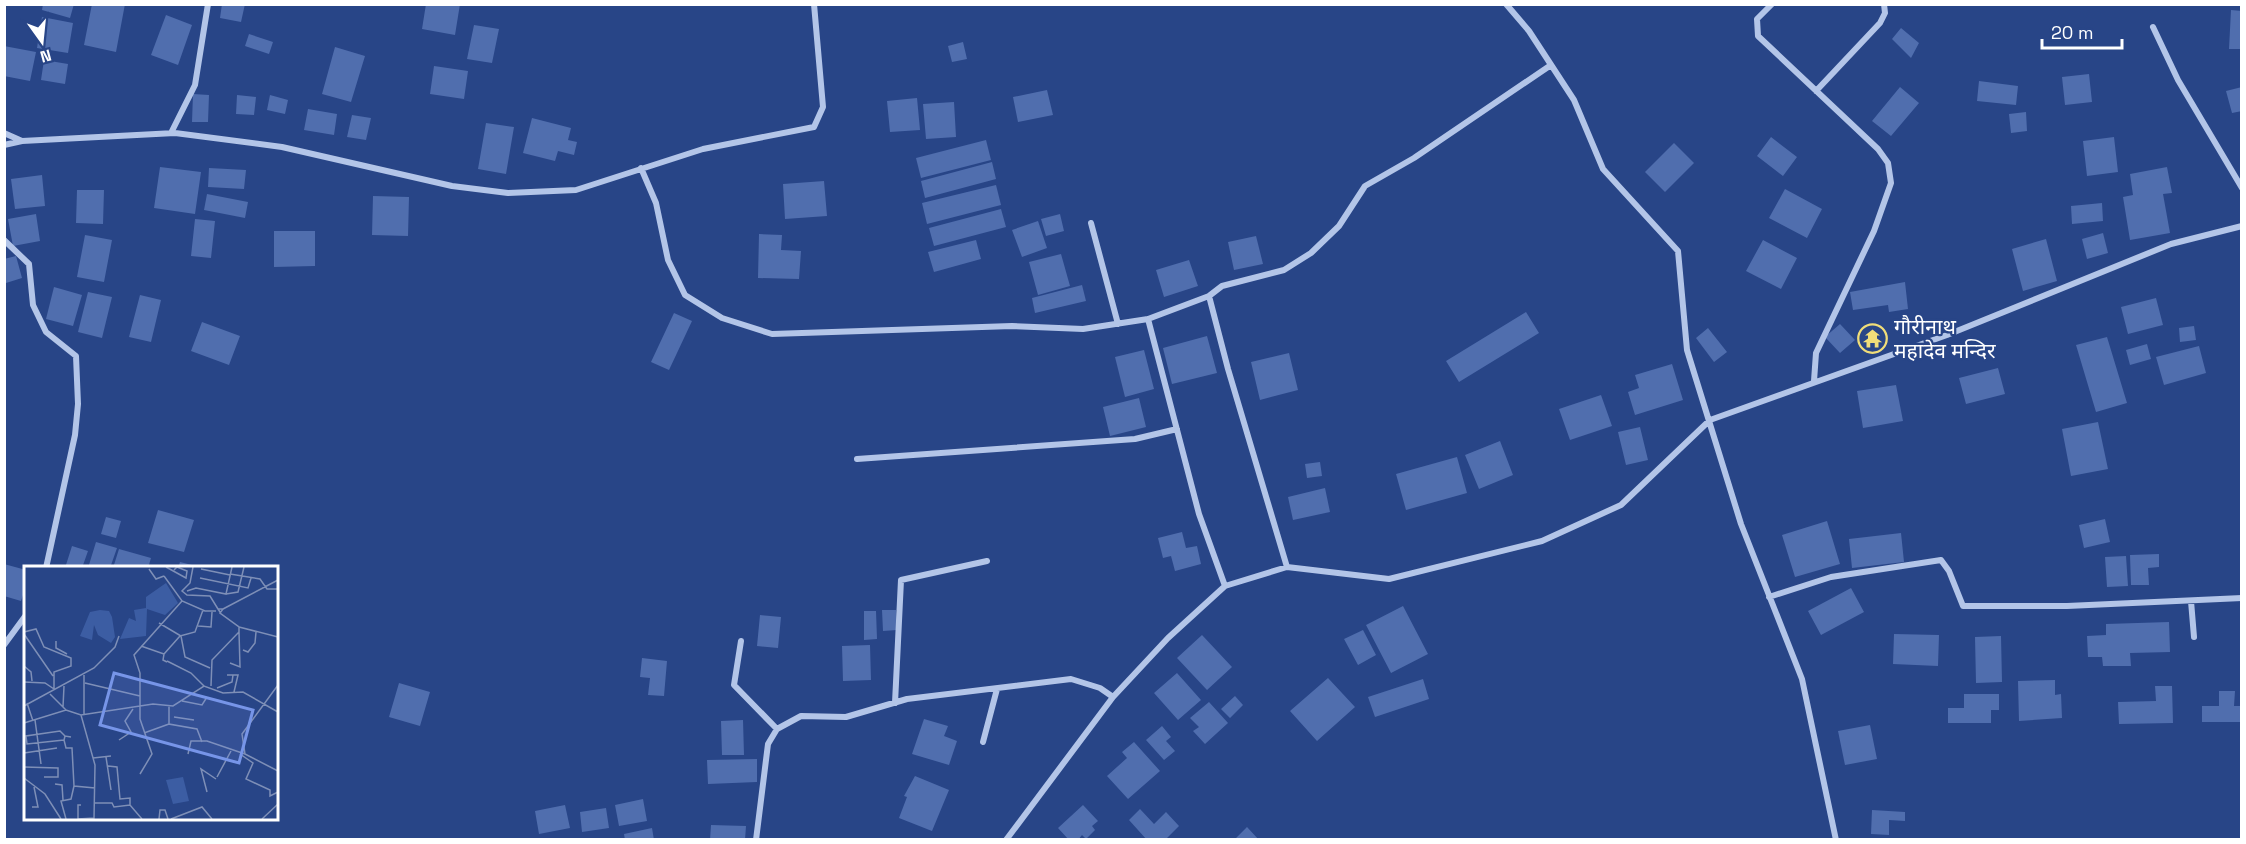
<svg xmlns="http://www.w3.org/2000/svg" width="2246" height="844" font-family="'Space Grotesk','Noto Sans Devanagari',sans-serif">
	<rect width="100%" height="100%" fill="#284587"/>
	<path fill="#506eae" d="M43,4H74L70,18L42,10Z
		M92,4H125L116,52L84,45Z
		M222,4H245L241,22L220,18Z
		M426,4H460L455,35L422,29Z
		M2231,10L2242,11V49H2229Z
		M166,15L192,25L178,65L151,55Z
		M42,17L73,23L68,53L37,48Z
		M474,25L499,29L492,63L467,59Z
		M1901,28L1919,43L1911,58L1892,39Z
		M249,34L273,42L269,54L245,46Z
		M963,42L967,59L952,62L948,46Z
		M4,46L36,52L30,81L4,76Z
		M335,47L365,56L351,102L322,94Z
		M44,60L68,64L65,84L41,80Z
		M434,66L468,71L464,99L430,94Z
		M2089,74L2092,102L2065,105L2062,77Z
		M1979,81L2018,86L2016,105L1977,101Z
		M1900,87L1919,103L1891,136L1872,121Z
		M2242,87V111L2232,113L2226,91Z
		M1047,90L1053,115L1018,122L1013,97Z
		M193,94L209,95L208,122H192Z
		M237,95L256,97L254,115L236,114Z
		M270,95L288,100L285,114L267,110Z
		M917,98L920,130L890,132L887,101Z
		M954,102L956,137L926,139L923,104Z
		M308,109L337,114L334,135L304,130Z
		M2026,112L2027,131L2011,133L2009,114Z
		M352,115L371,118L366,140L347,137Z
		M532,118L571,128L568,140L577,142L574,155L558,151L555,161L523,153Z
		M486,123L514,127L506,174L478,169Z
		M1771,137L1797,157L1783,176L1757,156Z
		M2114,137L2118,172L2087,176L2083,141Z
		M986,140L991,160L921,178L916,158Z
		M1674,143L1694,163L1665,192L1645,172Z
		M992,162L996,179L925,198L921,181Z
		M160,167L201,172L195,214L154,208Z
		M2167,167L2172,193L2163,194L2170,233L2130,240L2123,197L2133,195L2130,174Z
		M209,168L246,170L244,189L208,187Z
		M42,175L45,206L15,209L11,179Z
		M824,181L827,216L785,219L783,184Z
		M996,185L1001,205L927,224L922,203Z
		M1785,189L1822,209L1807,238L1769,218Z
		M77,190H104L103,224L76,223Z
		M207,194L248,202L245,218L204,210Z
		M373,196L409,197L408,236L372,235Z
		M2102,203L2103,221L2072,224L2071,206Z
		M1001,209L1006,227L934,246L929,228Z
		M36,214L40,241L13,246L8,219Z
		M1060,214L1064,231L1046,236L1041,219Z
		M195,219L215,221L211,258L191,256Z
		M1038,221L1047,248L1022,257L1012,230Z
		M274,231H315V266L274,267Z
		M2103,233L2108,253L2087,259L2082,239Z
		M759,234L782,235L781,250L801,251L799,279L758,278Z
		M85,235L112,240L104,282L77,277Z
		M1256,236L1263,264L1234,270L1228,242Z
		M2046,239L2057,281L2023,291L2012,249Z
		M976,240L981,259L934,272L928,252Z
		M1763,240L1797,258L1781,289L1746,271Z
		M1061,254L1070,286L1038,295L1029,262Z
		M16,256L22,278L6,283L4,259Z
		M1189,260L1198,286L1164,297L1156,270Z
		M1905,282L1908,309L1889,312L1888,305L1853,310L1850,292Z
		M1082,285L1086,301L1035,313L1032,298Z
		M54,287L82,295L73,326L46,319Z
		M88,292L112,297L102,338L78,332Z
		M140,295L161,300L151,342L129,337Z
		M2156,298L2163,325L2128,334L2121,307Z
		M1526,312L1539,333L1459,382L1446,361Z
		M674,313L692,321L669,370L651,362Z
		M202,322L240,336L229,365L191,351Z
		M1840,324L1855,340L1840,353L1825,337Z
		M2194,326L2196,340L2180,342L2179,328Z
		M1708,328L1727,352L1714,362L1696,338Z
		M1207,336L1217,373L1172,384L1163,348Z
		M2107,337L2127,403L2096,412L2076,345Z
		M2147,344L2151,359L2130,365L2126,350Z
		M2199,346L2206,373L2164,385L2156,357Z
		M1144,350L1154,389L1125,397L1115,357Z
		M1289,353L1298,390L1260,400L1251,362Z
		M1672,364L1683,400L1635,415L1628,392L1639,388L1635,375Z
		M1998,368L2005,394L1966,404L1959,378Z
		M1896,385L1903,421L1863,428L1857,391Z
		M1601,395L1612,426L1570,440L1559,409Z
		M1139,398L1146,427L1110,436L1103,407Z
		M2098,422L2108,469L2071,476L2062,429Z
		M1640,427L1648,460L1626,465L1618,432Z
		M1500,441L1513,475L1479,489L1465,455Z
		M1457,457L1467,493L1406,510L1396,474Z
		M1320,462L1322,476L1307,478L1305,464Z
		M1325,488L1330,512L1293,520L1288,497Z
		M158,510L194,520L184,552L148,543Z
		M106,517L121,521L116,538L101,534Z
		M2105,519L2110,542L2084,548L2079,525Z
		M1827,521L1840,564L1795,577L1782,535Z
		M1182,532L1186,548L1197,546L1201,564L1175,571L1171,556L1163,558L1158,538Z
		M1901,533L1904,562L1852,568L1849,539Z
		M96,542L117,548L110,568H88Z
		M72,546L88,551L82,568H65Z
		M119,549L151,558L148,568H113Z
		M2159,554V567L2148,568L2149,585H2131L2130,555Z
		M2126,556L2128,586L2107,587L2105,557Z
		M180,562L200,567V568H178Z
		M4,564L26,570V586L21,601L4,596Z
		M1851,588L1864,612L1821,635L1808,611Z
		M1403,606L1428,654L1391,673L1366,625Z
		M882,610H896L897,630L883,631Z
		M864,611H876L877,639L864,640Z
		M760,615L781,617L778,648L757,646Z
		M2169,622L2170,652L2130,653L2131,666H2103L2102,657H2088L2087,636L2106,635V624Z
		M1363,630L1376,655L1358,665L1344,639Z
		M1894,634L1939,635L1938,666L1893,664Z
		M1202,635L1232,667L1207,690L1177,658Z
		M2001,636L2002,682L1976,683L1975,637Z
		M870,645L871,680L843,681L842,646Z
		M642,658L667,661L664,696L648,695L650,678L640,677Z
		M1177,673L1201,700L1178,720L1154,693Z
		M1328,678L1355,707L1317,741L1290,711Z
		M1423,679L1429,699L1375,717L1368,697Z
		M2055,680V695L2061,694L2062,718L2019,721L2018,681Z
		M399,683L430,692L420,726L389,717Z
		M2155,686H2172L2173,723L2119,724L2118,702L2156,701Z
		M2219,691H2235L2234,706H2240V722H2202V706H2219Z
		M1964,694H1999V710H1991V723H1948V708H1964Z
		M1235,696L1243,705L1230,718L1221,709Z
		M1209,702L1228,723L1205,744L1193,731L1199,727L1190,718Z
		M924,719L948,726L944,736L957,741L949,765L912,754Z
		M743,720L744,755H722L721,721Z
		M1870,725L1877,759L1845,765L1838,731Z
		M1162,726L1171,737L1166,741L1175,751L1164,760L1146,740Z
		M1134,742L1160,771L1128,799L1107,776L1127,758L1122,752Z
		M757,759V782L708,784L707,760Z
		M915,776L949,790L932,831L899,818L907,797L904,796Z
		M643,799L647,821L619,826L615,805Z
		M565,805L570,828L539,834L535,811Z
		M1083,805L1098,821L1092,826L1095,830L1086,839L1082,835L1078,840H1069L1058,828Z
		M606,808L609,828L582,832L580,812Z
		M1140,809L1154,824L1166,812L1179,826L1165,840H1147L1129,820Z
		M1872,810L1905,812V821L1889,820V835L1871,834Z
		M711,825L746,826L745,840H710Z
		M1247,827L1259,840H1234Z
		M652,828L654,840H625L624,834Z"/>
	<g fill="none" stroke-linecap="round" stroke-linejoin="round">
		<path stroke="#b3c5e8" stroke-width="6" d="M1506,4L1529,31L1574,100L1603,169L1678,251L1687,350L1741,524L1802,679L1836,840
			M1772,4L1757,19L1758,36L1878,149L1888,163L1891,183L1874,231L1816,353L1814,381
			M2153,27L2178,80L2242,188
			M1816,91L1880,23L1885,13L1884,4
			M4,133L22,141
			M171,133L195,85L208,4
			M4,145L22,141L175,133L282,147L452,186L508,193L576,190L703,149L814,127L823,107L814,4
			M641,168L656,203L668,260L685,295L722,318L772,334L1012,326L1083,329L1148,319L1209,296L1228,369L1287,567
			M1091,223L1118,324
			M4,240L29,264L33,305L46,332L76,356L78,404L75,435L46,568
			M1209,296L1222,286L1284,270L1311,253L1339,226L1365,186L1414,158L1551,65
			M1148,319L1199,514L1225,586
			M857,459L1135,439L1177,429
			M1769,597L1831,577L1941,560L1949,571L1963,606H2067L2242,598
			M2191,601L2194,637
			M741,641L734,685L777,729
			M4,645L26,615
			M895,703L901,580L987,561
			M983,742L997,689
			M756,840L768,744L777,729L801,716L846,717L907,699L1071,679L1100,688L1113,697
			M1006,840L1113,697L1168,638L1225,586L1287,567L1389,579L1542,541L1621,505L1710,420L1947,335L2171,244L2242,226"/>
	</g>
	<defs>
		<symbol id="temple-ring" viewBox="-11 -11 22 22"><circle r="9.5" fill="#284587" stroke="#f0dd79" stroke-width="1.5"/><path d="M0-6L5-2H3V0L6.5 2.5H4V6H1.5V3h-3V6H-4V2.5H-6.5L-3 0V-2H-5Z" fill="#f0dd79"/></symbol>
	</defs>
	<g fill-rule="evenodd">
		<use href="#temple-ring" x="1856" y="322" width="33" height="33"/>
	</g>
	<g text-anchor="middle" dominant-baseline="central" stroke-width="4.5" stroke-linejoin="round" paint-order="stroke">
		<g font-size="21" fill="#fff" stroke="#284587" text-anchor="start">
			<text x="1894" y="326">गौरीनाथ<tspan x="1894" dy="24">महादेव मन्दिर</tspan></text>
		</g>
	</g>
	<g transform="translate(24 566)">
		<rect width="254" height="254" fill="#284587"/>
		<path d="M142,17L154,37L141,49L123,43L122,70L96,73L105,52L112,55L110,44L122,42V31ZM76,44L85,45L88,51L91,71L87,77L74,69L70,59L68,74L56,70L66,46ZM159,211L165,235L149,238L142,214Z" fill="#3c5da3"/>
		<path fill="none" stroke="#7e8fb7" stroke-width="1.5" d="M142,1L162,12L163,5L153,1L150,4M169,1L166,17L158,25L163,29L186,30L194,43M125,3L132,13L140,10M177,3L206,9M206,8L236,13L243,23H254M140,10L158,35L181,45H192M176,12L224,22L227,12M163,25L172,22L202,28L208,1M202,28L214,26L220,1M199,43L254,14M135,57L157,70L161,91L186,102M174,60L187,61L188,46M215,61L254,71M0,66L12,63L20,81L47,92V100L30,106V123M0,68L29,110M156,70L171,66L179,44M32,75V82L43,88M117,80L140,88L139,94L143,96M219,84L224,86L231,77L232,66M140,88L156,70M143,95L167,107L180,120M206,97L216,101L215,66M0,100L7,106L8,115M60,109V149M209,109H214L210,126M0,116L21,117L30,123M61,117L116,130M187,120L188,94L215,66V61L196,47L199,43H194L196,46M193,122L208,116L209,109H203M26,128L42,144M158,135L178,139L183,131M3,137L9,155M0,140L70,102L91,81L95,70M145,140V158L173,163L178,176M39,141L40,120M57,149L71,199L70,253M150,151L170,154M11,154L17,198M0,157L42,144L57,149L129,138L149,140L180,120L199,127L219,126L254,146M120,167L145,158M47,171L41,170L40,174L42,182H48L50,220L71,222M40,174L3,178L2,170L36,165L41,170M95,174L107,166L101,155L109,143M0,187L33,182M164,188L167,175H183L221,188L254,205M216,188L229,197L222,213L246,224V230L254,226M221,188L218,168L254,119M82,191L87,224M69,192L87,190M84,200L93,201L96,233L106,232V239M0,201L34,202V211H20M116,208L128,188L116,153V107L110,89L158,35M193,211L207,185M0,212L21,228L37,253M31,218L38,219L39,234M183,226L177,203L192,213M70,237H88L90,241L106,239L118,253M57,239H54V253L70,252M8,241H14L10,221M42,253L37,235L47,233L50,220M135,253L136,244H141L144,253M147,253L178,241L188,253M238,253L254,238"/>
		<path fill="#7795e8" fill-opacity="0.15" stroke="#7795e8" stroke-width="3" d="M90,107L229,144L215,197L76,159Z"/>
		<rect width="254" height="254" fill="none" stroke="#fff" stroke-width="3"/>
	</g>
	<rect width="2246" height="844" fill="none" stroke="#ffffff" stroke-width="12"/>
	<g transform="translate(42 42) rotate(165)" stroke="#284587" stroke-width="4.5" paint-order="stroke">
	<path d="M0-4.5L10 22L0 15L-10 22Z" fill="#ffffff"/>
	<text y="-9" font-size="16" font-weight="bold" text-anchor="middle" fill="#ffffff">N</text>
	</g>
	<path d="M2042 39v9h80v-9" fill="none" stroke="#ffffff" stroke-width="3"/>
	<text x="2051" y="39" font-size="18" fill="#ffffff" stroke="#284587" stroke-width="4.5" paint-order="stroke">20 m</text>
</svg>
